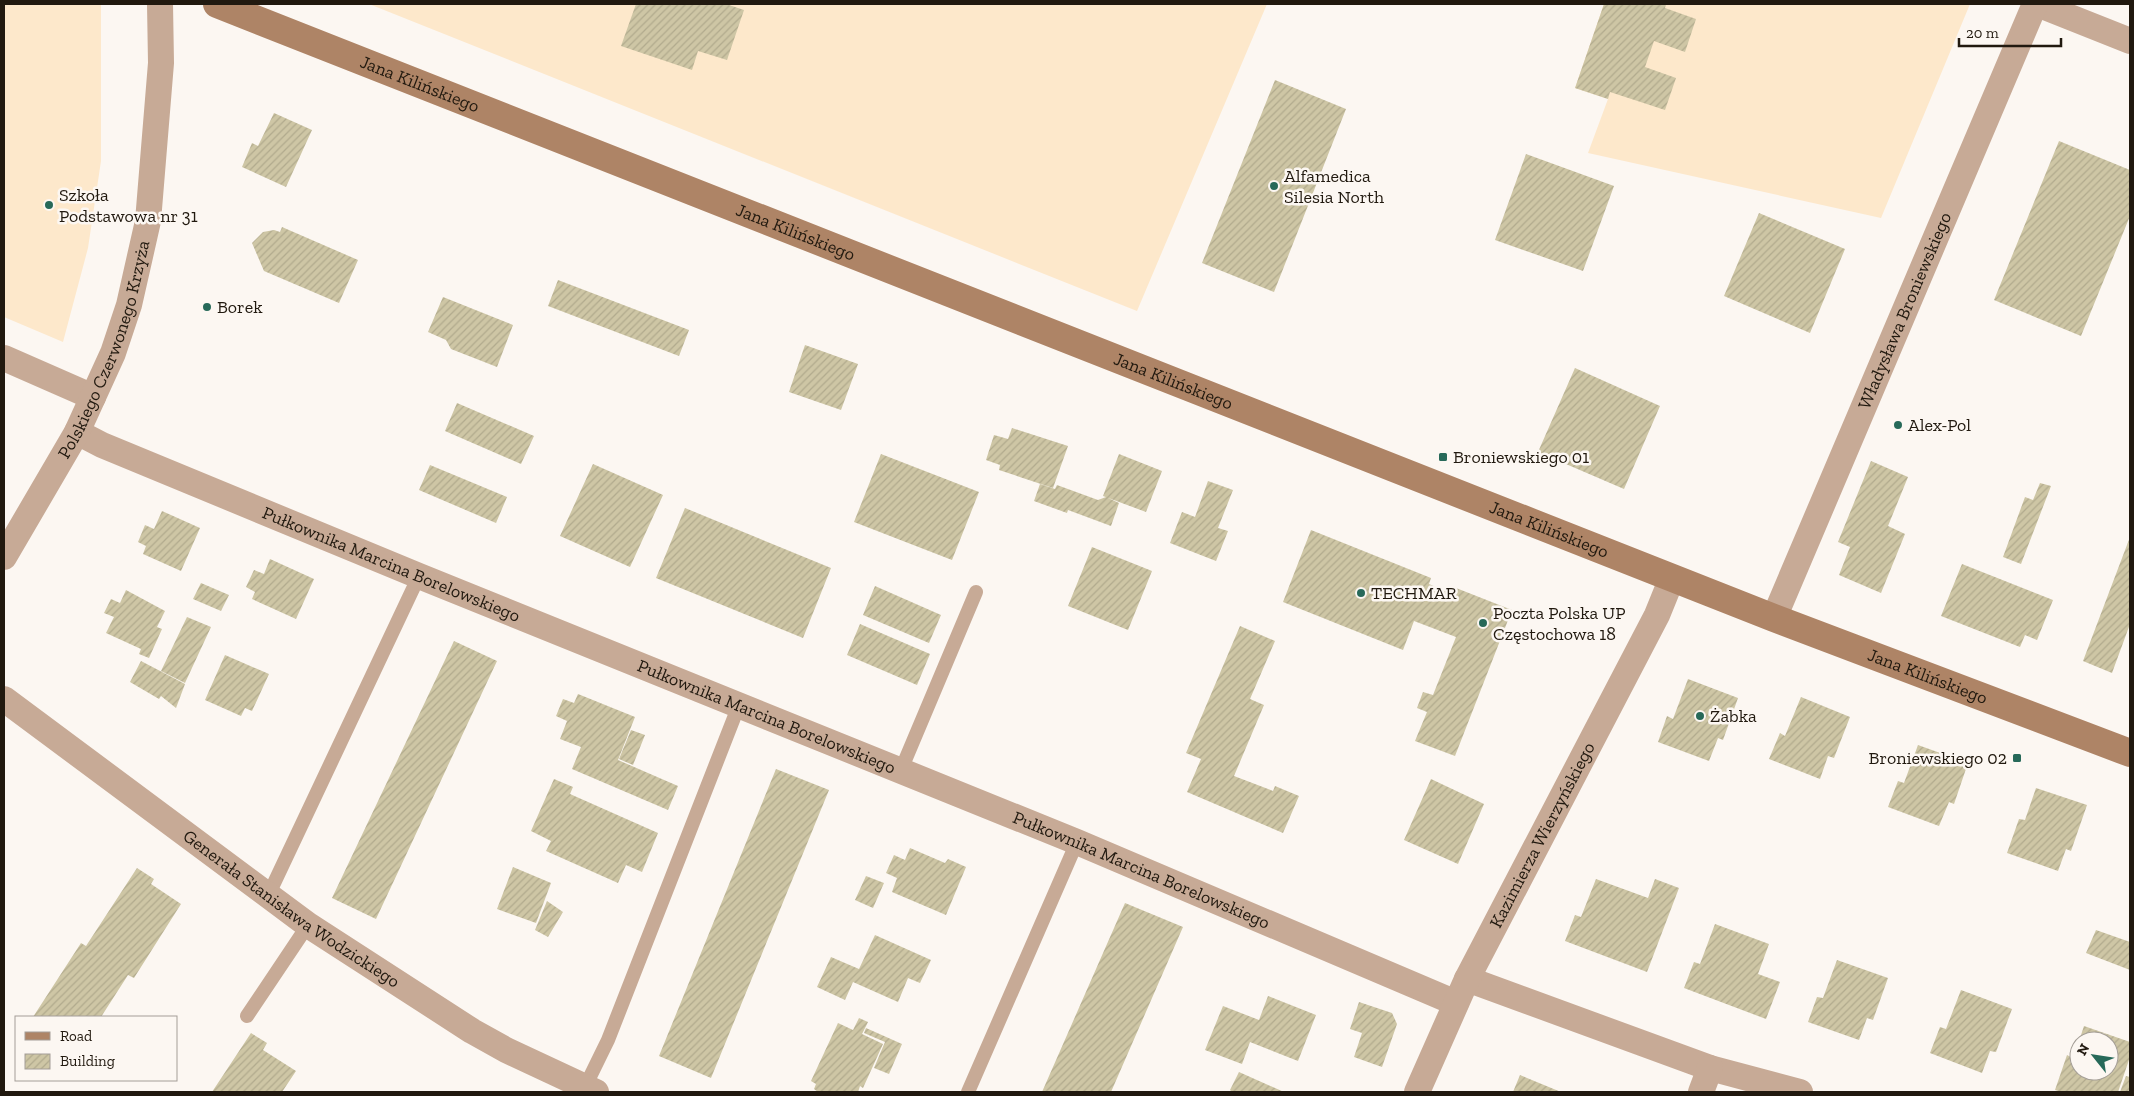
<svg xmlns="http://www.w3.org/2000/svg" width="2134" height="1096" font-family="'Zilla Slab',serif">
	<defs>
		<pattern id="building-hatch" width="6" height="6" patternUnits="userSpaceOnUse" patternTransform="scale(1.25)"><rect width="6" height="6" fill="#cec6a5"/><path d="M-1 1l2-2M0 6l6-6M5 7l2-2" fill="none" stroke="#b1aa8d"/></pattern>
	</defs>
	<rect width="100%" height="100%" fill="#fcf7f2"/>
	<path fill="#fde8cb" d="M4,4H101V161L88,248L63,342L4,317Z
		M369,4H1267L1137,311Z
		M1604,4H1970L1881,218L1588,153L1608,99L1575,88Z"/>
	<path fill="url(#building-hatch)" d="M636,4H726L744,10L727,60L698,51L692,70L621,46Z
		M1604,4H1666L1665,8L1696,19L1685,52L1654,41L1645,67L1676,78L1665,110L1610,92L1608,99L1575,88Z
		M1275,80L1346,109L1274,292L1202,263Z
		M274,113L312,130L286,187L242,167L252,143L258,146Z
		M2059,141L2130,170V216L2081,336L1994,300Z
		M1526,154L1614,186L1583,271L1495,240Z
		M1759,213L1845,249L1810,333L1724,296Z
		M282,227L358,260L339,303L264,271L252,243L263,232L274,230L280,232Z
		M558,280L689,330L679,356L548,306Z
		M443,297L513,325L497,367L451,349L446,340L428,332Z
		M805,345L858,364L841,410L789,392Z
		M1575,368L1660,406L1624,489L1538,452Z
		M457,403L534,436L521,464L445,431Z
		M1012,428L1068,446L1053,488L999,470L1000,465L986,460L994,435L1008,439Z
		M881,454L979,492L952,560L854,522Z
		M1119,454L1162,471L1146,512L1103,496Z
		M1871,461L1908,477L1888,526L1905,534L1881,593L1839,575L1850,547L1838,542Z
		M593,464L663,495L630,567L560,536Z
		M430,465L507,497L496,523L419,490Z
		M1208,481L1233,490L1218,528L1228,531L1216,561L1170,543L1182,512L1195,517Z
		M2040,483L2051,486L2021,564L2003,557L2025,497L2033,500Z
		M1040,484L1055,489L1057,485L1098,500L1106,497L1119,503L1111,526L1068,510L1067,513L1034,501Z
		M685,508L831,568L803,638L656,578Z
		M162,511L200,528L181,571L143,554L146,546L138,542L145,525L154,529Z
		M1311,530L1431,578L1429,584L1448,592L1451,586L1512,610L1455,756L1415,741L1427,712L1417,708L1423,692L1433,695L1456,637L1414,621L1403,650L1283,602Z
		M2130,537V624L2112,673L2083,661Z
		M1092,547L1152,571L1128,630L1068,606Z
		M270,559L314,579L296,619L252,599L255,592L246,587L254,570L264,574Z
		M1962,564L2053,600L2037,640L2025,635L2020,647L1941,616Z
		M201,583L229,595L221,611L193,599Z
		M875,586L941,615L929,643L863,615Z
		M126,590L165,611L157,627L162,629L149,658L139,654L141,649L106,633L114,617L104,613L111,599L120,603Z
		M187,617L211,627L185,683L161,671Z
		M860,624L930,654L917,685L847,655Z
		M1240,626L1275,641L1250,699L1264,705L1234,776L1273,791L1275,786L1299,796L1283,833L1187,792L1201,759L1186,753Z
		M454,641L497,661L376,919L332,898Z
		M225,655L269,674L252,711L245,708L241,716L205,700Z
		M141,661L185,684L176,708L161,696L159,699L130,682Z
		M1688,679L1738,698L1723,740L1718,738L1709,761L1658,742L1667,716L1673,719Z
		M578,694L635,717L618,760L678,786L668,810L572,769L581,747L560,739L567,721L556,716L563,699L574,703Z
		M1801,697L1850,717L1834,758L1828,756L1820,779L1769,759L1780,733L1785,736Z
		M631,730L645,735L633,765L619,759Z
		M1918,745L1968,763L1954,804L1949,802L1939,826L1888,807L1898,781L1904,783Z
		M776,769L829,790L711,1078L659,1056Z
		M554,779L573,787L570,794L658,833L642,872L626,865L618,883L546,851L551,841L531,831Z
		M1431,779L1484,804L1458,864L1404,840Z
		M2036,788L2087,805L2071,851L2066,849L2058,871L2007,853L2019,819L2025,820Z
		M910,848L945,863L948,859L966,867L946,915L892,892L897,878L886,873L894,855L905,860Z
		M513,867L551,883L536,923L497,909Z
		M137,868L154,879L151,884L181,904L134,978L128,975L101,1017H33L81,943L86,946Z
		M866,876L884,883L873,908L855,900Z
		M1596,879L1648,898L1655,879L1679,888L1647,972L1565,941L1575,915L1581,917Z
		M547,901L563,912L548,937L535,930Z
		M1125,903L1183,927L1111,1092H1042Z
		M1715,924L1769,944L1758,974L1780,982L1766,1019L1684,988L1694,962L1700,964Z
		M2096,930L2130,942V970L2086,953Z
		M875,935L931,960L920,983L908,978L898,1002L853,982L845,1000L817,987L831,957L859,969Z
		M1837,960L1888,978L1873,1020L1867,1018L1859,1040L1808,1022L1817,997L1823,998Z
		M1961,990L2012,1009L1996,1052L1990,1051L1982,1073L1930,1053L1940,1027L1946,1029Z
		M1268,996L1316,1015L1298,1061L1250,1042L1242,1064L1205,1050L1223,1006L1259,1020Z
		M1359,1002L1392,1013L1397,1024L1382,1067L1354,1057L1362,1033L1350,1029Z
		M859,1018L868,1022L862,1034L883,1044L863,1088L860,1086L858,1092H818L814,1089L816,1084L811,1081L838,1023L853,1030Z
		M2084,1026L2130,1042V1057L2118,1092H2061L2055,1090L2067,1055L2073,1058L2079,1042V1071H2109V1041H2079Z
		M866,1028L902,1044L889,1074L874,1068L885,1042L864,1033Z
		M251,1033L267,1043L263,1050L296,1071L282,1092H212Z
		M1239,1072L1284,1092H1232L1230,1090Z
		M1520,1075L1561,1092H1513Z
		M2126,1076L2130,1077V1092H2120Z"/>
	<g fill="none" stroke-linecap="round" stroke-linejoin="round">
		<path stroke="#c7aa96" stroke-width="14" d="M901,770L976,592
			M268,896L419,576
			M247,1016L308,925
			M585,1087L608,1040L739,705
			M968,1092L1077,842"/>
		<g stroke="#c7aa96" stroke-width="26">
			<path d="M2037,4L2130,41"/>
			<path d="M4,358L93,397"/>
			<path id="s1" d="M77,432L102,445L419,576L1077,842L1456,1003"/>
			<path id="s2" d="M4,557L77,432L113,353L129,305L148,221L161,63L160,4"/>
			<path id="s3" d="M1774,618L2035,4"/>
			<path id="s4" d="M4,699L308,925L472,1031L506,1050L596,1092"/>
			<path d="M1467,979L1710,1068L1800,1092"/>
			<path id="s5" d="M1417,1092L1467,979L1657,615L1672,578"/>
			<path d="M1701,1092L1710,1068"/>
		</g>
		<path stroke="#ae8466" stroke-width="28" id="s6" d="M217,4L1774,618L2130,753"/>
	</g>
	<g fill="#276959" stroke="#fcf7f2" stroke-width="2">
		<circle cx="1274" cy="186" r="5"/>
		<circle cx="49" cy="205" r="5"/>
		<circle cx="207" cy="307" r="5"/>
		<circle cx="1898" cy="425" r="5"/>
		<rect x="1438" y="452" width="10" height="10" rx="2.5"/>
		<circle cx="1361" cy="593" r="5"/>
		<circle cx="1483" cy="623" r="5"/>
		<circle cx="1700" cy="716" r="5"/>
		<rect x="2012" y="753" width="10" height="10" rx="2.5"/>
	</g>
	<g text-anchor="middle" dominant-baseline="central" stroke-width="5" stroke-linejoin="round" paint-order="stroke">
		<g font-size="18" fill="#21190f" stroke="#fcf7f2">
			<text stroke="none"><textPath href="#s6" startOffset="218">Jana Kilińskiego</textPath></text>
			<text stroke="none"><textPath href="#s6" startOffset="622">Jana Kilińskiego</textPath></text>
			<text stroke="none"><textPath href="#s3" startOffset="334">Władysława Broniewskiego</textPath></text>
			<text stroke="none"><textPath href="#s2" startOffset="232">Polskiego Czerwonego Krzyża</textPath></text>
			<text stroke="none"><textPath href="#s6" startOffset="1028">Jana Kilińskiego</textPath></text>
			<text stroke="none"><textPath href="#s6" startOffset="1432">Jana Kilińskiego</textPath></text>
			<text stroke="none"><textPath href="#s1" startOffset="341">Pułkownika Marcina Borelowskiego</textPath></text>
			<text stroke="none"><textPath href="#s6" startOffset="1838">Jana Kilińskiego</textPath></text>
			<text stroke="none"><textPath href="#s1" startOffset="746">Pułkownika Marcina Borelowskiego</textPath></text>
			<text stroke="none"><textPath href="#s5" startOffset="286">Kazimierza Wierzyńskiego</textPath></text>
			<text stroke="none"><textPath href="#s1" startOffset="1151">Pułkownika Marcina Borelowskiego</textPath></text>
			<text stroke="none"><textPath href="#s4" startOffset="356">Generała Stanisława Wodzickiego</textPath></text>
		</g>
		<g font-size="18" fill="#21190f" stroke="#fcf7f2" text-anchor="start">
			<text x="1284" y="176">Alfamedica<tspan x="1284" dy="21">Silesia North</tspan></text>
			<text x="59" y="195">Szkoła<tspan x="59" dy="21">Podstawowa nr 31</tspan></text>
			<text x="217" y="307">Borek</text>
			<text x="1908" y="425">Alex-Pol</text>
			<text x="1453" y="457">Broniewskiego 01</text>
			<text x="1371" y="593">TECHMAR</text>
			<text x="1493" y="613">Poczta Polska UP<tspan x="1493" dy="21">Częstochowa 18</tspan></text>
			<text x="1710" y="716">Żabka</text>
			<text x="2007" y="758" text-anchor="end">Broniewskiego 02</text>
		</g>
	</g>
	<rect width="2134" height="1096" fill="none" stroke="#21190f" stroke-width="10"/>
	<rect x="15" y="1016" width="162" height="65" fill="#fcf7f2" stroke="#a49e97"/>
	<rect x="25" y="1032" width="25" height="8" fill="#ae8466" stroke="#a49e97"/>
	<text x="60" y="1041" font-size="15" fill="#21190f">Road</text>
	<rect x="25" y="1054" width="25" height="15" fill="url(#building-hatch)" stroke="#a49e97"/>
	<text x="60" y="1066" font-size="15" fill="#21190f">Building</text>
	<g transform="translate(2094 1056) rotate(300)"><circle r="24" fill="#fcf7f2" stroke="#a49e97"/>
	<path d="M0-4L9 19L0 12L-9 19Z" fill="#276959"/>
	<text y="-8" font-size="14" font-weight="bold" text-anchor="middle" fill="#21190f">N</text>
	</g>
	<path d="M1959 38v8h102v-8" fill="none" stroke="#21190f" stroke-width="2.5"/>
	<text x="1966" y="38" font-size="15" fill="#21190f" stroke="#fcf7f2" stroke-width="4" paint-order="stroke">20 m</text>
</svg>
